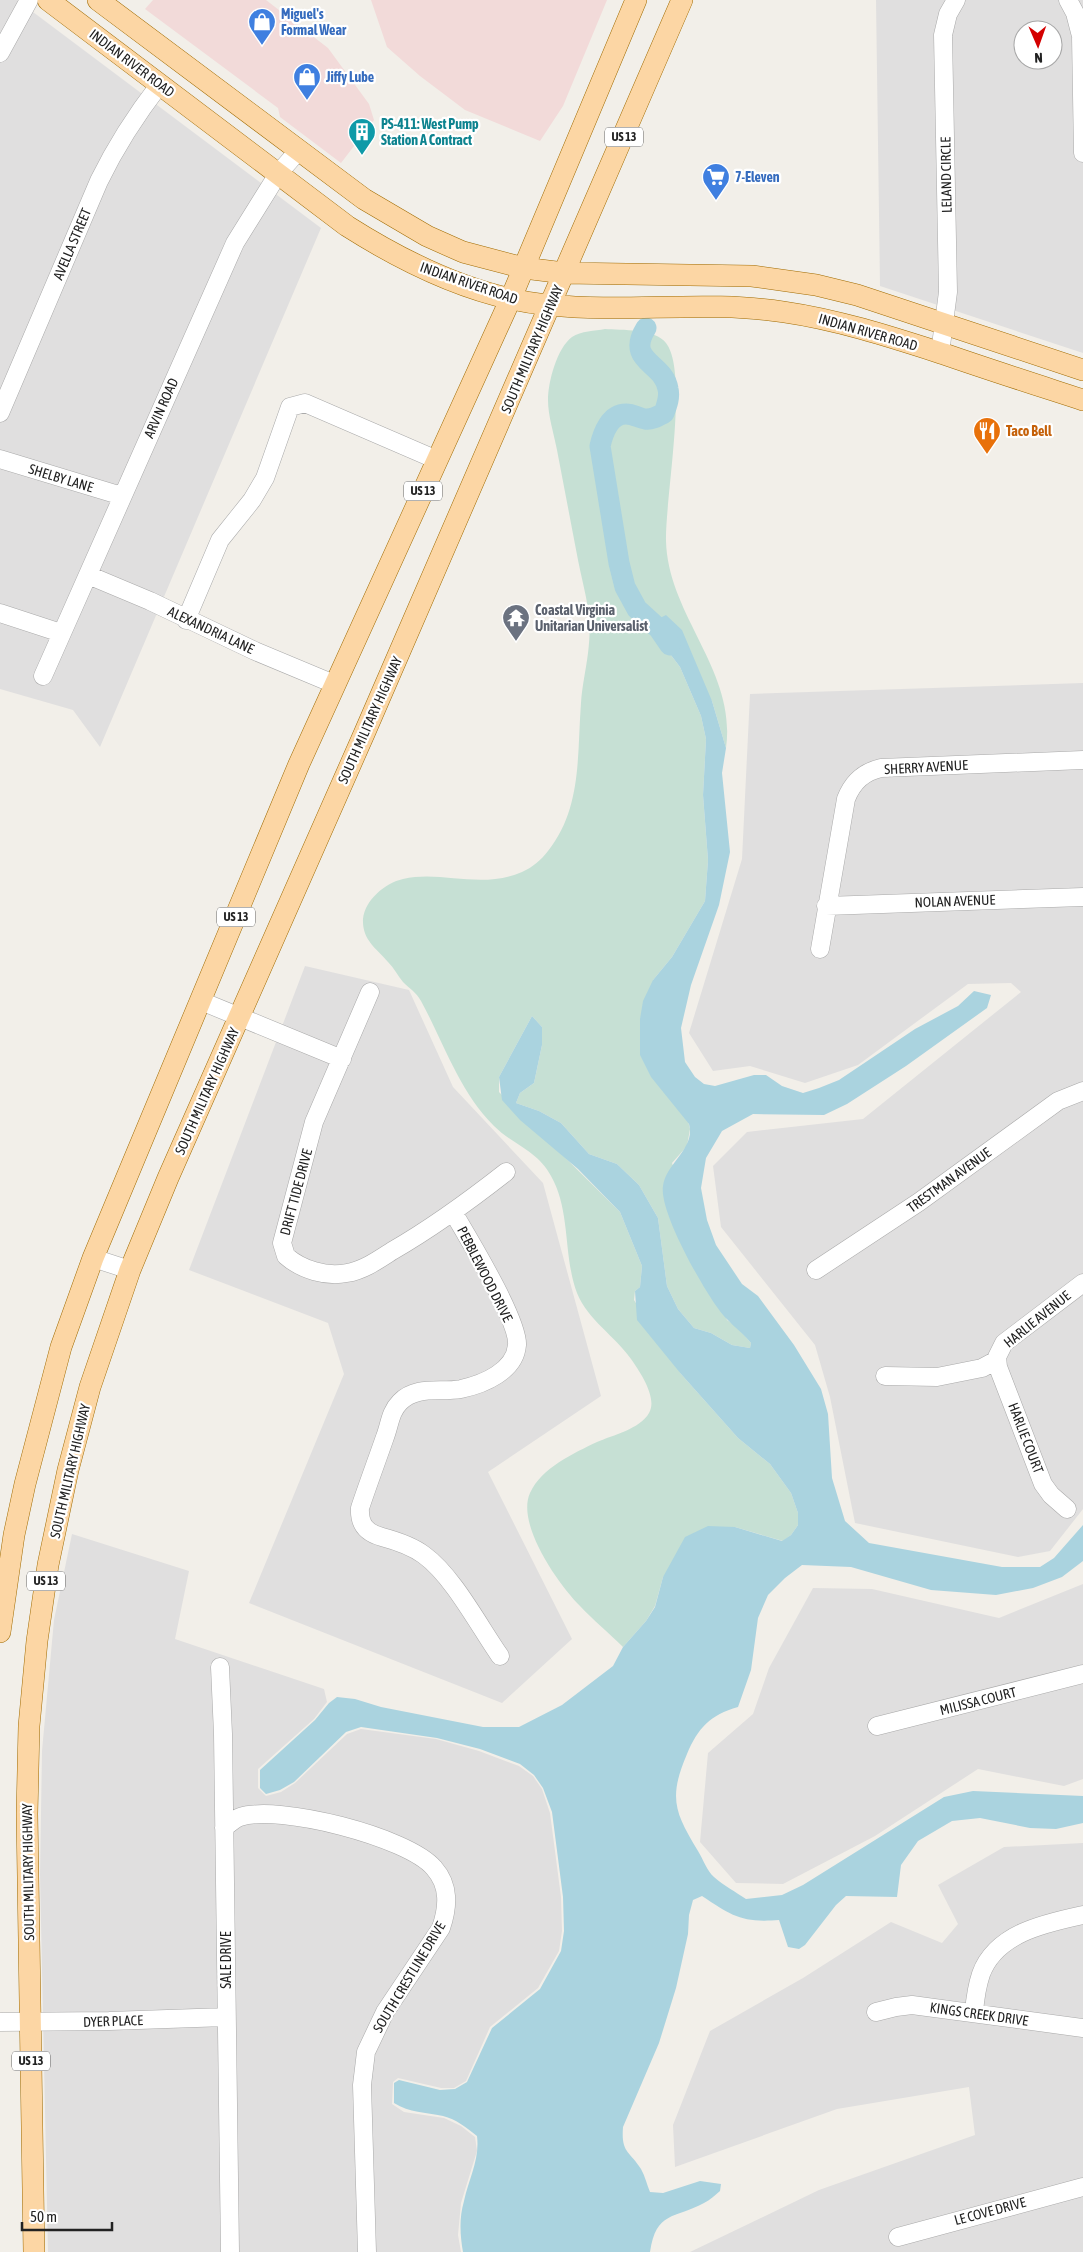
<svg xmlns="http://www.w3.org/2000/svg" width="1083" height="2252" font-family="'Asap Condensed',sans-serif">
	<rect width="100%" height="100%" fill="#f2efe9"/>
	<path fill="#e0dfdf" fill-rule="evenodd" d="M0,0H17L321,228L100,747L73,710L0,689Z
		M876,0H1083V353L880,286ZM1023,30H1053V60H1023Z
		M1083,683V1509L1050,1551L1018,1557L855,1523L830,1397L815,1345L721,1227L713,1166L747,1132L863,1119L1021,992L1011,983L968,984L858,1065L805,1083L750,1066L713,1071L689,1033L742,859L750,694Z
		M305,966L409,990L453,1087L543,1183L601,1396L488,1472L572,1639L502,1703L249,1603L344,1374L328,1323L189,1270Z
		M72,1534L189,1571L175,1639L324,1689L327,1702L314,1719L258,1769V1788L266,1796L281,1792L295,1783L347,1734L361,1729L436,1739L479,1751L519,1766L533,1776L542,1789L550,1813L561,1897L562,1931L559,1951L538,1988L490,2027L466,2081L454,2088H441L398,2078L393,2082L392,2104L404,2112L444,2118L461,2126L475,2137L477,2151L461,2203L458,2235L461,2252H48L40,1875L42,1751L54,1620Z
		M1083,1584V1779L1064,1786L978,1769L875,1836L783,1884L736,1883L700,1842L708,1753L753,1714L769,1668L813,1588L872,1589L999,1618Z
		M1083,1843V2252H690L819,2190L975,2135L969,2087L837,2109L675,2167L673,2125L710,2031L803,1978L891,1922L942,1943L958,1924L938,1885L1004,1847Z"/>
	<path fill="#f2dad9" d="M153,0H266L328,48L369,104L374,120L341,163L280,117L278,108L145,9Z
		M371,0H607L563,106L540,141L465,110L420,76L387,47Z"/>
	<path fill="#c6e0d4" d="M605,329C621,330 656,329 666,343C689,372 665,499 666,541C668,616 737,671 726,748L712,701L652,630L680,667L701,716L706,739L703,795L708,860L705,901L672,957L653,980L690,1129L687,1146L672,1163L727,1320L736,1326L751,1343L750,1348L732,1345L711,1333L694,1328L678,1309L667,1286L658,1218L639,1185L617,1164L589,1154L561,1123L539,1111L516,1103L520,1093L534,1083L542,1045V1027L532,1016L499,1077V1092L620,1212L642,1266L640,1287L635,1291L634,1300L681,1374L738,1438L770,1464L791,1493L798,1513V1525L791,1535L783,1541L735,1527L663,1577L655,1606L646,1621L623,1647C609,1633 593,1620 580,1606C558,1584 516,1524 530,1493C541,1468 574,1453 597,1442C613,1435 640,1429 649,1413C658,1398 640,1372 631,1359C615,1336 588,1320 577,1293C563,1256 571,1211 551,1176C538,1151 513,1145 494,1126C459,1091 444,1043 421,1001C416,992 410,989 403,982C398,976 394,968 388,962C376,948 362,940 363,919C365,900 385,883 403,879C442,870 480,890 522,872C533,867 541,860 548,851C582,808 577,756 581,703C582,686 586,670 588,653C593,614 585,596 578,560C571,523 564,487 557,450C554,434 548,416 548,400C548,382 557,348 572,337C581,331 595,331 605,329Z"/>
	<path fill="#aad3df" d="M666,615L682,630L712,701L726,748L722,773L730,852L719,905L691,985L681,1028L685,1062L695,1077L704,1084L715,1086L754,1075H766L782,1086L803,1093L819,1088L839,1080L915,1029L958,1006L974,991L991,995L987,1008L906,1066L847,1104L824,1115L753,1114L722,1131L706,1158L701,1188L707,1220L716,1245L742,1284L758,1296L794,1345L821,1389L828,1414L832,1478L845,1521L869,1543L1002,1567H1040L1054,1558L1083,1525V1561L1062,1577L1033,1588L996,1595L931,1590L851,1567L802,1565L785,1578L768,1595L758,1618L751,1670L738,1707C710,1715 698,1728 687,1754C668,1798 675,1813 698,1851C703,1859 707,1871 714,1877C724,1886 736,1892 746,1899L782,1895L803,1885L944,1797L973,1791L1083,1796V1823L1056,1829L1030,1828L980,1818L952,1821L918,1841L901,1865L897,1897L846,1896L836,1905L805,1945L799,1949L788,1947L779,1920C742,1923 732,1916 702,1896L693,1900L689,1915L688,1934L676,1988L659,2043L623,2127C621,2153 629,2150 641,2169C645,2176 647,2185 650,2192L663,2193L700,2181L721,2184L720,2191C715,2195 710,2200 704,2203C674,2219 656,2211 650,2252H463C460,2235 459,2218 464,2201C469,2178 480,2159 477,2136C467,2128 456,2119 443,2116C425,2112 410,2113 394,2103V2083L399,2080L440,2090L455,2089L467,2082L492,2028L540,1989L561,1951L564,1931L563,1897L552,1812L543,1788L534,1775L520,1764L480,1749L437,1738L361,1727L346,1732L294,1782L280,1790L266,1794L260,1788V1770L315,1720L329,1703L337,1697L355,1699L381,1707L483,1727H519L562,1705L613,1666L623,1647L646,1621L655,1607L663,1577L685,1537L708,1526L735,1527L782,1541L791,1535L798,1525V1513L791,1493L770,1464L738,1438L681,1374L637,1320L635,1291L640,1287L642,1266L620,1212L578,1169L520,1120L502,1100L499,1077L532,1016L542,1027V1045L534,1083L520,1093L516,1103L539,1111L561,1123L589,1154L617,1164L639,1185L658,1218L667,1286L678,1309L694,1328L711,1333L732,1345L750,1348L751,1343C740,1330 726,1321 717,1307C701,1285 659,1211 663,1186C666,1163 696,1148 689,1124L651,1077L640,1055V1019L643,1001L653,980L672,957L705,901L708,860L703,795L706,739L701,716L680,667L652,630V622Z"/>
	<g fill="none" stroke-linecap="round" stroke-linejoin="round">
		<path stroke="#aad3df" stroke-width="21" d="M646,328C625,362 664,362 668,389C670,397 667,405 664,413C658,416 653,420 645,419C639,418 633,414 626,414C610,414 603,433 600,446L619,563L625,587L637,609L659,629L670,645"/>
		<defs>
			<path id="minor" d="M1068,0L1075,13L1081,36L1083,153
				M0,53L29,0
				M940,353L948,292L943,35L948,14L956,0
				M0,413L99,181C116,146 136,115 160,84
				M0,459L122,496
				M88,575L150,601L255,651L334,684
				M0,613L61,633
				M186,620L220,540L252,500L265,478L290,407L305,403L437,460
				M43,676L235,243L278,174L298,151
				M826,906L1083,897
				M820,949L846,799C853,781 864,772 881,768L1083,760
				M370,992L314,1122L282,1243L286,1256C302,1270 326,1277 347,1273C364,1270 378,1260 392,1251C432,1228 469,1201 506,1172
				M201,1001L342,1059
				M453,1212C467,1236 519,1321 517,1345C515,1371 484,1384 461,1389C440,1393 417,1385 400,1402C390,1412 390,1424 385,1437C377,1460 368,1484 360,1508C359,1525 367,1533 382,1537C397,1541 412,1546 424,1555C453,1576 479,1626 500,1656
				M93,1258L130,1270
				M816,1270L919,1202L1058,1101L1083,1091
				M885,1376L937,1377L982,1368L997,1360
				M1067,1509L1051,1495L1043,1484L998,1367L997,1357L1004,1343L1083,1283
				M220,1667L223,1734L230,2252
				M877,1726L1083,1674
				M224,1828C229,1824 234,1819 240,1817C278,1804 408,1837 434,1868C450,1886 448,1907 441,1928L385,2012L366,2052L362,2085L367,2252
				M876,2012L896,2007L912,2005L1083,2028
				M974,2012C975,2000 977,1986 981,1974C996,1933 1046,1923 1083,1915
				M0,2022L109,2021L226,2017
				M898,2237L1083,2187"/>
			<path id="major" d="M48,0L347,226C407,264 478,299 550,305C627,313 707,300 784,312C839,320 891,337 944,354C990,370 1037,385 1083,400
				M98,0L364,199L427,236L463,252L524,268L564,273L752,276L816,285L857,295L1083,370
				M0,1632L14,1535L25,1484L61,1347L93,1258L299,764L511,298L636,0
				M34,2252L27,1814L29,1726L37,1641L48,1565L68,1470L90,1387L130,1270L168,1178L364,734L682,0"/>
		</defs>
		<use href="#minor" stroke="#a9a9a9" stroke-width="19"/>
		<use href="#major" stroke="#a06b00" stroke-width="22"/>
		<use href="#minor" stroke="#fff" stroke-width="18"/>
		<use href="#major" stroke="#fcd6a4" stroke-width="21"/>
	</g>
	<defs>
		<symbol id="shop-pin" viewBox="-11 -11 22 30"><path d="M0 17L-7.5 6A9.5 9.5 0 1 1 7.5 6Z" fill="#3f7fe0" stroke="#fff"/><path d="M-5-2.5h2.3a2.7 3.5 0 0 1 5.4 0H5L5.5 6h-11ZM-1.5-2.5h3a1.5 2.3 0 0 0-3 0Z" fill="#fff"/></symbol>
		<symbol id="building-pin" viewBox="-11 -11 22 30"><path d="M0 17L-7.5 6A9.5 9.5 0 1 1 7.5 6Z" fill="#0f9aa8" stroke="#fff"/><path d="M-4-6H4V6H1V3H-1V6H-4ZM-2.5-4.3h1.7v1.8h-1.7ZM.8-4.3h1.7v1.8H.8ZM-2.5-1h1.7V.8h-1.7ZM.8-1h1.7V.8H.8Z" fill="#fff"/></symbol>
		<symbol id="supermarket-pin" viewBox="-11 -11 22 30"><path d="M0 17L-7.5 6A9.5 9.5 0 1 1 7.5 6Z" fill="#3f7fe0" stroke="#fff"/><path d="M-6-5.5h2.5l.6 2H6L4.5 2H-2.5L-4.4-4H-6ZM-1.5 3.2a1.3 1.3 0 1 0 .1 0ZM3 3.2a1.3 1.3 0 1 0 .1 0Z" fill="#fff"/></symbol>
		<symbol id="restaurant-pin" viewBox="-11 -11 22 30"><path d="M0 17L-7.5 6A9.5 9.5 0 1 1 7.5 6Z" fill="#e8710a" stroke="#fff"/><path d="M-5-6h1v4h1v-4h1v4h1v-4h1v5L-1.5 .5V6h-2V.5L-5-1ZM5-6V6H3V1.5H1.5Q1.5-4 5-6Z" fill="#fff"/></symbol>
		<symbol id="temple-pin" viewBox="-11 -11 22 30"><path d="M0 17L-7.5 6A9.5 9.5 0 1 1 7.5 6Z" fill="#6b7280" stroke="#fff"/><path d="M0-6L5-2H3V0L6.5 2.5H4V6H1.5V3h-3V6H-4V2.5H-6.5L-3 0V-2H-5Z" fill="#fff"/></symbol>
	</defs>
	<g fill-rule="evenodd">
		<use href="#shop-pin" x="246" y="6" width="32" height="43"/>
		<use href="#shop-pin" x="291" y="61" width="32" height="43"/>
		<use href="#building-pin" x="346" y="116" width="32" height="43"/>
		<use href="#supermarket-pin" x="700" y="161" width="32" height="43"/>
		<use href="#restaurant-pin" x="971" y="415" width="32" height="43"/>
		<use href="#temple-pin" x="500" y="602" width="32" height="43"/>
	</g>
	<g text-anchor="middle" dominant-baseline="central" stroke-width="4.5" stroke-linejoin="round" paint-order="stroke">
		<g fill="#fff" stroke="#646464" stroke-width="1">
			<rect x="605" y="127.5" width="38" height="19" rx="4"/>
			<rect x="404" y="481.5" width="38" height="19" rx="4"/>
			<rect x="217" y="907.5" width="38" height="19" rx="4"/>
			<rect x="27" y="1571.5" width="38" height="19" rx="4"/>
			<rect x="12" y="2051.5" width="38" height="19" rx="4"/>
		</g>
		<g font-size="12" font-weight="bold" fill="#222">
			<text x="624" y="137">US 13</text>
			<text x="423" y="491">US 13</text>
			<text x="236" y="917">US 13</text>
			<text x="46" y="1581">US 13</text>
			<text x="31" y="2061">US 13</text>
		</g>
		<g font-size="14" font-weight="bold" fill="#366cbe" stroke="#fff" text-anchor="start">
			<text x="281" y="14">Miguel's<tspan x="281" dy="16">Formal Wear</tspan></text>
			<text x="326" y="77">Jiffy Lube</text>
			<text x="735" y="177">7-Eleven</text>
		</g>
		<g font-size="14" fill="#222" stroke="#fff">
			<text transform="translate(132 63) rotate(37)">INDIAN RIVER ROAD</text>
			<text transform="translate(946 175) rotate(-91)">LELAND CIRCLE</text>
			<text transform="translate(72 244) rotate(-67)">AVELLA STREET</text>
			<text transform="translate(469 283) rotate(19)">INDIAN RIVER ROAD</text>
			<text transform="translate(868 332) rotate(16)">INDIAN RIVER ROAD</text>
			<text transform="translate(532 349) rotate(-67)">SOUTH MILITARY HIGHWAY</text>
			<text transform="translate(161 408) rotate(-66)">ARVIN ROAD</text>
			<text transform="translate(61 478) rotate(17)">SHELBY LANE</text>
			<text transform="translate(211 630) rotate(25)">ALEXANDRIA LANE</text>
			<text transform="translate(370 720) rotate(-66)">SOUTH MILITARY HIGHWAY</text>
			<text transform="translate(926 767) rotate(-3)">SHERRY AVENUE</text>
			<text transform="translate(955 901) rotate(-2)">NOLAN AVENUE</text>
			<text transform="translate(207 1091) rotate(-66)">SOUTH MILITARY HIGHWAY</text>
			<text transform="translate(949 1180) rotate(-36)">TRESTMAN AVENUE</text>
			<text transform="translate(296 1192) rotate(-75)">DRIFT TIDE DRIVE</text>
			<text transform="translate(485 1274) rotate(63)">PEBBLEWOOD DRIVE</text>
			<text transform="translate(1037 1319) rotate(-39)">HARLIE AVENUE</text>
			<text transform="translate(1026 1438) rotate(69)">HARLIE COURT</text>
			<text transform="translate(70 1471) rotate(-77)">SOUTH MILITARY HIGHWAY</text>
			<text transform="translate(978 1701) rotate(-14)">MILISSA COURT</text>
			<text transform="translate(28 1872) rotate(-91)">SOUTH MILITARY HIGHWAY</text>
			<text transform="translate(226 1960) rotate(-90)">SALE DRIVE</text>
			<text transform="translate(409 1977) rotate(-59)">SOUTH CRESTLINE DRIVE</text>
			<text transform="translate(979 2014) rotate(8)">KINGS CREEK DRIVE</text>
			<text transform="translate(113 2021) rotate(-2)">DYER PLACE</text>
			<text transform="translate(990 2211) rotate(-15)">LE COVE DRIVE</text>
		</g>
		<g font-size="14" font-weight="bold" fill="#0d838f" stroke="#fff" text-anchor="start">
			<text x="381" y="124">PS-411: West Pump<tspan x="381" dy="16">Station A Contract</tspan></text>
		</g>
		<g font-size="14" font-weight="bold" fill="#c56008" stroke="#fff" text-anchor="start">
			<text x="1006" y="431">Taco Bell</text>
		</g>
		<g font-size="14" font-weight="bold" fill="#5b616d" stroke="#fff" text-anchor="start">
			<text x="535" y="610">Coastal Virginia<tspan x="535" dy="16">Unitarian Universalist</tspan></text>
		</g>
	</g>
	<g transform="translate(1038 45) rotate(178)"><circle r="24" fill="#ffffff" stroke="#a7a7a7"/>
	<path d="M0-4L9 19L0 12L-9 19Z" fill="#d40000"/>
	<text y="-8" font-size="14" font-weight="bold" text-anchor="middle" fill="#222222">N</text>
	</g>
	<path d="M22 2222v8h90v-8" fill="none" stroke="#222222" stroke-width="2.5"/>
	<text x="30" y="2222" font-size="15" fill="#222222" stroke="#ffffff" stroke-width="4" paint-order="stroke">50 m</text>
</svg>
